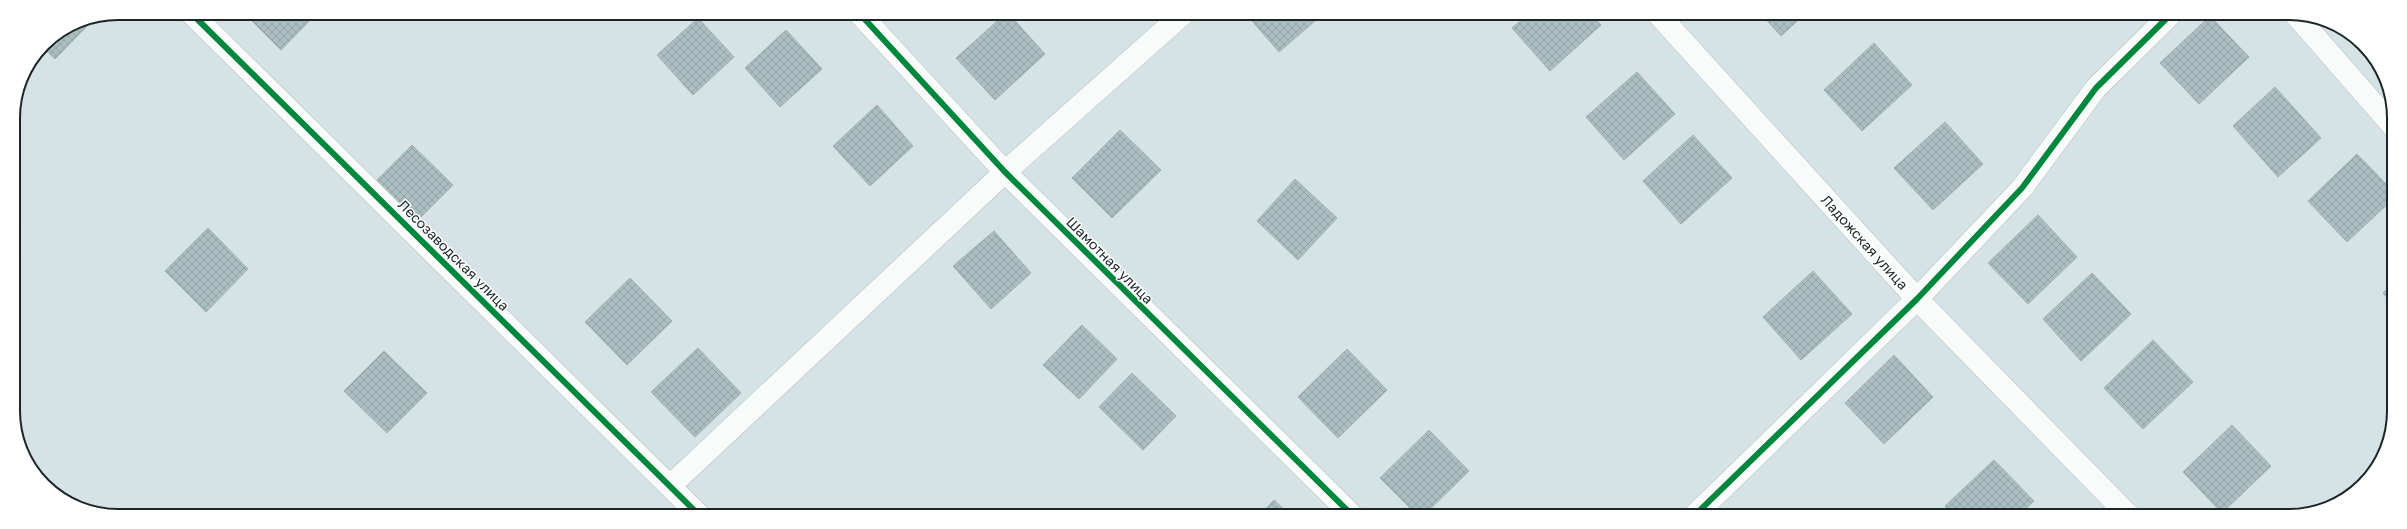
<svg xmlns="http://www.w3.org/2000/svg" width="2407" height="529" font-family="'Golos Text',sans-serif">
	<defs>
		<pattern id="building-cross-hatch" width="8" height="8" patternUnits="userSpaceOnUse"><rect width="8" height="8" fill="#abbfc2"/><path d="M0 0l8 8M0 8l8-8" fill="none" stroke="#93a4a7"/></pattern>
	</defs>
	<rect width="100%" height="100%" fill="#d5e3e6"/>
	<path fill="url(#building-cross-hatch)" stroke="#a5afb1" d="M244,13H317L281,50Z
		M1005,14H1009L1045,54L995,100L956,58Z
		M1246,14H1311L1316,20L1279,52Z
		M1528,14H1591L1601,25L1550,71L1512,28Z
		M1761,14L1804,15L1781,36Z
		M2210,16L2249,57L2199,104L2160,63Z
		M698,18L734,57L693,95L657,55Z
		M90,19L92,21L55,59L42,46L78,21Z
		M786,30L822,69L780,107L745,68Z
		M1874,43L1912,85L1862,131L1824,90Z
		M1637,72L1675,114L1624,160L1586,117Z
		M2275,87L2321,138L2278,177L2233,126Z
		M877,105L913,146L870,186L833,146Z
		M1945,122L1983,164L1933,210L1894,168Z
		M1120,130L1161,170L1112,218L1072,178Z
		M1693,135L1732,178L1681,224L1643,181Z
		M412,145L453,185L414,224L373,184Z
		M2357,154L2392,190V200L2347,242L2308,201Z
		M1295,179L1337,218L1298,260L1257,221Z
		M2038,215L2077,257L2028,304L1988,263Z
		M208,228L248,269L206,312L165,271Z
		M994,231L1031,273L991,309L953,266Z
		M1813,271L1852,314L1801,360L1763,317Z
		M2092,273L2131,314L2081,361L2043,319Z
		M630,278L672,321L627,365L585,322Z
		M2392,284V303L2383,293Z
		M1082,325L1117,359L1079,399L1043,365Z
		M2153,340L2193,382L2143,429L2104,388Z
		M698,348L741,393L695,437L651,392Z
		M1347,349L1387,390L1338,438L1298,397Z
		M384,351L427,393L387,433L344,391Z
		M1894,355L1933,397L1884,444L1845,403Z
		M1132,373L1176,416L1143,450L1099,407Z
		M2232,425L2271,466L2222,513L2183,472Z
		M1429,430L1469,471L1424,515H1417L1380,478Z
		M1994,460L2034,501L2018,516H1953L1945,506Z
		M1274,500L1290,515H1260Z"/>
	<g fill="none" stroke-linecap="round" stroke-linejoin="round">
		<defs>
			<path id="street" d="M191,13L699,515
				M860,14L1005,172L1352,515
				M1658,14L1917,299L2129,516
				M2296,15L2392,125
				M670,486L1005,172L1183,14
				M1695,515L1917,299L2022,188L2096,88L2170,15"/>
		</defs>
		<use href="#street" stroke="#b4bfc1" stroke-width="23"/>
		<use href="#street" stroke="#f9fbfb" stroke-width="22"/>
		<defs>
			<path id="cycleway" d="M191,13L699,515
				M860,14L1005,172L1352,515
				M1695,515L1917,299L2022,188L2096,88L2170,15"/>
		</defs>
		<use href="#cycleway" stroke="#fff" stroke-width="8"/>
		<use href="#cycleway" stroke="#00873e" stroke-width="6"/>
	</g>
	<g text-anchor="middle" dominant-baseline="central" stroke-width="3" stroke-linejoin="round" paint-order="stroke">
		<g font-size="14" fill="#1c2627" stroke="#fff">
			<text transform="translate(1865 242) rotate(48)">Ладожская улица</text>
			<text transform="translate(454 255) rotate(45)">Лесозаводская улица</text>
			<text transform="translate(1110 260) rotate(45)">Шамотная улица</text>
		</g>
	</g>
	<path d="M0 0H2407V529H0ZM118 20H2289A98 98 0 0 1 2387 118V411A98 98 0 0 1 2289 509H118A98 98 0 0 1 20 411V118A98 98 0 0 1 118 20Z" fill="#fff" fill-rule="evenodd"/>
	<path fill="none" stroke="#1c2627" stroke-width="2" d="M118 20H2289A98 98 0 0 1 2387 118V411A98 98 0 0 1 2289 509H118A98 98 0 0 1 20 411V118A98 98 0 0 1 118 20Z"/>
</svg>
